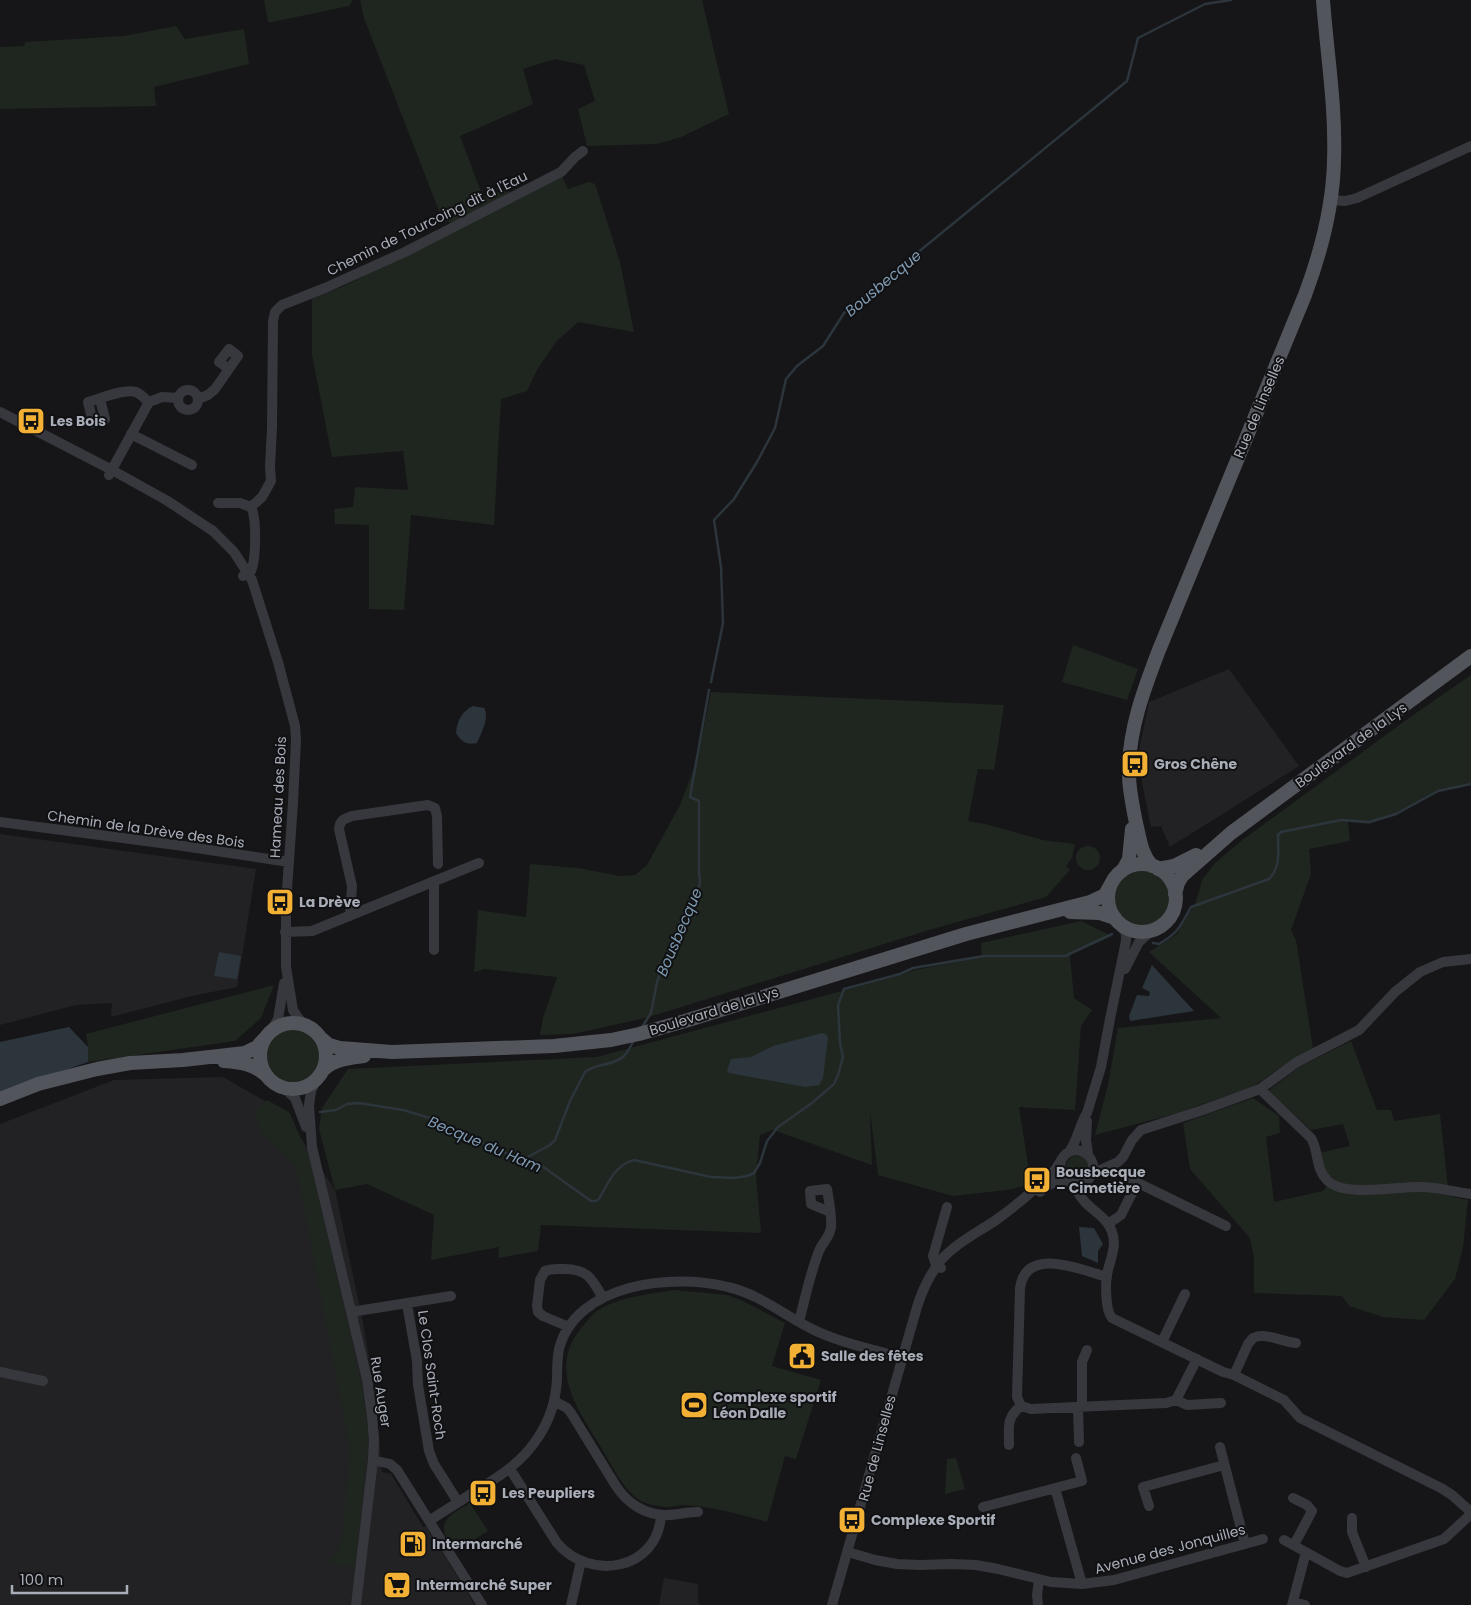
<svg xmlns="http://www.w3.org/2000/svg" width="1471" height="1605" font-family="Poppins,sans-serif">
	<rect width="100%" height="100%" fill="#161618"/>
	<path fill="#222225" d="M1229,669L1299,766L1170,847L1161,826L1151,827L1142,783L1139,750L1149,702Z
		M0,834L256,869L237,987L192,996L111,1017L112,1003L76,1005L0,1025Z
		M223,1077L284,1112L335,1190L363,1323L375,1392L382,1472L391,1474L423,1527L426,1526L475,1605H0V1124L114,1080Z
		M664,1578L698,1584V1603L701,1605H659Z"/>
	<path fill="#1e261f" d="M264,0H353L349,6L272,22H268Z
		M360,0H702L729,114L681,137L657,144L587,146L578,109L595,101L584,65L555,59L523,69L533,104L460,136L483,197L507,189L510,194L455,223L443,221L364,18Z
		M176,26L185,39L244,29L249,64L154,87L156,106L0,109V47L24,46L25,42L124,36Z
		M562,176L568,189L589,182L595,184L620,262L634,332L578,322L556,342L538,368L527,391L501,399L494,525L411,515L404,610L369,609V525L335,524L334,509L353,507L355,487L408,490L403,451L332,457L312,355V299L346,285Z
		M1073,645L1138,669L1127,700L1062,682Z
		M1471,675V785L1451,788L1425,797L1397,815L1369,824L1348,822L1350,841L1309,849L1311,874L1291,930L1296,940L1313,1048L1277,1070L1254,1086L1178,1113L1095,1135L1108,1085L1118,1028L1221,1018L1149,952L1177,934L1196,902L1202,880L1215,863L1241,841L1409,718Z
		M711,692L1004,705L994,770L978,769L968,821L985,824L1043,840L1075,844L1072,858L1066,866L1070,870L1046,897L929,930L649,1017L573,1034L540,1035L543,1018L557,977L484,969L474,972L478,910L526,917L530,864L578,868L620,876L635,875L647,865L680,805L698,757Z
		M1076 858a12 12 0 1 1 24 0a12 12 0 1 1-24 0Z
		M1114 899a28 28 0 1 1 56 0a28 28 0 1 1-56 0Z
		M1081,921L1112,936L1070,955L1074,998L1092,1010L1081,1026L1075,1110L1019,1107L1031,1184L1007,1190L953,1196L878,1175L870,1111L872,1165L773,1130L760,1135L756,1175L761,1233L541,1225L538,1251L498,1258L499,1247L431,1260L434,1215L367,1184L335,1190L319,1129L322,1108L348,1069L597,1057L901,975L915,970L982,957L981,943Z
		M274,985L261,1018L235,1041L88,1062V1047L86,1034Z
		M266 1056a28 28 0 1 1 56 0a28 28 0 1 1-56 0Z
		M1351,1041L1377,1110H1391L1394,1121L1440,1114L1449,1196L1468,1200L1463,1247L1455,1279L1424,1320L1383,1317L1349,1306L1342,1296L1254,1293V1257L1250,1238L1190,1169L1183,1123L1253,1098L1279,1116L1280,1133L1266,1137L1274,1202L1323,1191L1333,1178L1327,1174L1319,1153L1350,1146L1343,1124L1311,1130L1268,1091L1299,1067Z
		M267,1100L289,1112L309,1156L362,1387L368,1427L367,1453L355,1567L328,1563L329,1558L337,1553L342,1541L350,1450L301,1191C299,1184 298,1174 295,1168C282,1147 254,1137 256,1109Z
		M1066 1167a11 11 0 1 1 22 0a11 11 0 1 1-22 0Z
		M674,1290L727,1295L741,1300L785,1323L772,1366L821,1380L796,1459L785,1456L767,1522C740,1514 713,1507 685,1505C680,1505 675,1506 670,1507C661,1507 649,1505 641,1501C624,1492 609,1460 599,1444C576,1407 548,1367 582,1327C587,1322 592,1314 597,1311C618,1297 650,1294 674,1290Z
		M956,1458L965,1489L945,1494L947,1459Z
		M470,1503L488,1531L456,1551C453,1546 447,1540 445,1534C439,1518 459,1510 470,1503Z"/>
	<path fill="#2c353c" d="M473,706L484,708C490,717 481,734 477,743C467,745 461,742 456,733C457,721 462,711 473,706Z
		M219,952L241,956L237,979L214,976Z
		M1152,965L1194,1011L1130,1021L1129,1016L1137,995L1149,996L1150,992L1142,988Z
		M69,1027L88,1047V1062L0,1093V1042Z
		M822,1033L826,1034L828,1038L823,1078L819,1085L805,1087L729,1073L727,1071L731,1059L751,1057L773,1046Z
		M1079,1227L1094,1228L1103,1244L1098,1251V1263L1082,1256Z"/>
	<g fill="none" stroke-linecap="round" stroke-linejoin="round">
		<path stroke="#2c353c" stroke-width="2.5" d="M711,682L723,623L721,567L714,520L734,499L757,462L775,428L786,379L797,366L823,346L844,313L1127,81L1138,38L1205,4L1231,0
			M1153,943L1159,944C1179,932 1180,927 1191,907L1269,879C1281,867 1278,851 1278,835L1281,832L1341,820L1369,822L1396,814L1438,791L1471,784
			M642,1027L651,1013L657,982L679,925L688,903L699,887L700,881L699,872V801L690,797L709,690
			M320,1112L336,1110L347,1104L359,1103L403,1110L433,1119L496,1150L535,1161L591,1201H596L599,1199C608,1183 615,1165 634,1160L711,1177L734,1178L747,1176L754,1173L760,1163L767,1141L778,1127L812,1103L834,1084L838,1075L843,1057L840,1043L838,1005L844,989L900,974L913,968L984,956H1065L1112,934
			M526,1158L550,1145L555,1140L570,1101L585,1072C596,1063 614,1066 624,1056C628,1052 631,1046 633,1042"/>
		<path stroke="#37383d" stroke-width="10" d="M1330,200L1345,201L1357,198L1471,146
			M178 400a10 10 0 1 1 20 0a10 10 0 1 1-20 0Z
			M100,399L105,419L93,423L88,402C99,399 125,388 136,392C141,394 145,399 149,402
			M198,399L208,395L215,389L238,356L229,349L219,362L229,369
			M0,412L112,470L166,500L213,531L234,552L252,580L278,662L295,726L296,740L293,803L286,904V967L293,1010L299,1019L305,1025
			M131,434L192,465
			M109,475L149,402L162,397L178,398
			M218,503H240L251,507
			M251,507L262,497L271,481L270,467L272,427L273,321L275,312L282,305L325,288L405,252L561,172L575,157L583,151
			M243,576L251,571C256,560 257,518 251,507
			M0,822L176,845L289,862
			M350,916L352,886L339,829C340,820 344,819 352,816L428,805L435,808L437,816L438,864
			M285,932L312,931L479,863
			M434,950V881
			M1125,969L1139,942L1152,930
			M272,1030L278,1019L284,983
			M317,1079L311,1091L309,1105L312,1147L367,1379L372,1416L374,1440L373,1460L356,1605
			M283,1087L295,1098L306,1127
			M1260,1089L1311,1138C1319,1151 1315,1168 1327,1180C1343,1198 1398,1186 1421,1187C1438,1187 1454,1192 1471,1194
			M1087,1121L1086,1140L1088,1154
			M1069,1152C1078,1140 1079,1125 1087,1113L1101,1067L1110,1019L1126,941V934L1120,924
			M1091,1175L1100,1170L1118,1162L1123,1157L1132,1140L1141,1130L1203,1110L1260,1089L1297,1062L1359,1030L1395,992L1420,972L1443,962L1471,959
			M1128,1178L1226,1226
			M1070,1183C1077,1189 1080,1198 1087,1204C1096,1213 1108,1219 1112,1232C1117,1245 1111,1257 1108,1270C1105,1280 1105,1310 1112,1318L1223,1372L1234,1375L1284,1400L1300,1418L1441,1488L1452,1495L1471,1512
			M1040,1192C1048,1184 1056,1180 1067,1181
			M1108,1224L1121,1215L1137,1183
			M941,1268L935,1262L933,1256L947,1207
			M407,1304L417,1361L418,1385L429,1451L434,1464L458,1502
			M351,1312L451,1296
			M799,1322C805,1298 810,1274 819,1251C822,1243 830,1237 831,1227C832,1215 829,1201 827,1189L810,1191L811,1204L830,1212
			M569,1327L543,1316L538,1312L537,1306L540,1280L545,1271C551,1268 557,1269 564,1269C588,1269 592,1279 603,1298
			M1162,1342L1185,1294
			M0,1372L43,1381
			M1234,1375L1248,1344L1253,1338C1267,1332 1282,1342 1296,1343
			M1176,1400L1197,1359
			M554,1401L567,1408L571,1413L616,1486C627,1503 645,1515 666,1515C677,1515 687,1512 698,1512
			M1021,1406L1017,1397L1020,1288C1026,1245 1082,1270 1107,1277
			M1078,1407L1079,1442
			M1082,1407V1362L1087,1350
			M1009,1445C1009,1428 1006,1417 1021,1406L1031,1409L1166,1403L1176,1400L1187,1405L1221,1403
			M1220,1447L1245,1544
			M373,1460L390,1464L397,1470L482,1605
			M510,1469L557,1543C590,1582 658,1570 661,1515
			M1055,1488L1082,1584
			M1293,1498L1307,1505L1312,1511L1294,1545
			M1149,1506L1143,1487L1224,1465
			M983,1507L1082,1481L1076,1458
			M1352,1518V1532L1366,1567
			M429,1521C444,1511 459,1502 474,1492C499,1477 523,1462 539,1436C550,1419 556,1400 557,1379C557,1369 557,1359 559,1349C576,1283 673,1273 728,1287C759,1294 784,1315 812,1329C840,1343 873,1349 902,1358
			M1284,1540L1340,1571L1347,1573L1444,1539L1471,1514
			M848,1552L875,1560L897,1564L920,1565L951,1564L976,1565L998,1569L1051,1582L1082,1584L1114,1580L1263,1539
			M1293,1602L1305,1605
			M571,1605L581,1561
			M832,1605L917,1307C922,1291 930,1274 941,1260C956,1243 977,1233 996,1220C1012,1209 1026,1197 1040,1184C1045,1180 1050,1176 1054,1171C1060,1164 1062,1154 1071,1151C1084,1147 1097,1160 1092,1173C1085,1193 1055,1184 1061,1161
			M1038,1605L1037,1595L1039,1580
			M1292,1605L1306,1552"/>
		<path stroke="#53555c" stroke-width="14" d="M1108 898a34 34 0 1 1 68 0a34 34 0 1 1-68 0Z
			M1152,866C1141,854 1140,839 1136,823C1133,807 1129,791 1129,774C1128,731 1144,689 1159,650L1305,295C1321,252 1333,207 1334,161C1336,107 1327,54 1323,0
			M1158,869L1174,866L1196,855
			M1123,870L1129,859L1132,829
			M1175,894L1178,883L1182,876L1231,833L1471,656
			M1070,912L1100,913L1115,918
			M260 1056a33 33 0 1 1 66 0a33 33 0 1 1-66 0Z
			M322,1039L329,1045L340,1048L392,1052L554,1046L611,1040L639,1034L685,1021L966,934L1090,902L1105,895L1110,886
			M224,1061C240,1062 254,1064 266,1075
			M324,1069C335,1059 349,1058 364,1056
			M0,1099L38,1084L97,1069L130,1063L183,1060L245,1053L257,1047L264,1039"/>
	</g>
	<defs>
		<symbol id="bus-square" viewBox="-11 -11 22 22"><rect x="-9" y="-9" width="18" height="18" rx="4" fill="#f2b134" stroke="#111113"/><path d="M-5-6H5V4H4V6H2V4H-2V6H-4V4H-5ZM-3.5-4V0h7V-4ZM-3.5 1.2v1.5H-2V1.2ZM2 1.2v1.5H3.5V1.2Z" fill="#111"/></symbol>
		<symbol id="civic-square" viewBox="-11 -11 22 22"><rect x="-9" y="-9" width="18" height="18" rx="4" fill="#f2b134" stroke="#111113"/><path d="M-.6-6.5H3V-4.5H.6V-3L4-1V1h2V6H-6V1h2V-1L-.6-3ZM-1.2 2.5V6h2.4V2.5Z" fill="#111"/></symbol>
		<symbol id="stadium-square" viewBox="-11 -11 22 22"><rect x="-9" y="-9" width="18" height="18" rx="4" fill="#f2b134" stroke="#111113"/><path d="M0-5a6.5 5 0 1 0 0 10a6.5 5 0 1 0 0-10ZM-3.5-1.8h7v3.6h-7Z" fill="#111"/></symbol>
		<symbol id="fuel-square" viewBox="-11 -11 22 22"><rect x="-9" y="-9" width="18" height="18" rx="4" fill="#f2b134" stroke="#111113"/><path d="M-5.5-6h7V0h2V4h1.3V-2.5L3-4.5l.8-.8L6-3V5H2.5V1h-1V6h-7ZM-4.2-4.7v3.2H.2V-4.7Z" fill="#111"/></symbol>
		<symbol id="supermarket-square" viewBox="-11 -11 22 22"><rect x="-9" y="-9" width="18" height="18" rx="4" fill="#f2b134" stroke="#111113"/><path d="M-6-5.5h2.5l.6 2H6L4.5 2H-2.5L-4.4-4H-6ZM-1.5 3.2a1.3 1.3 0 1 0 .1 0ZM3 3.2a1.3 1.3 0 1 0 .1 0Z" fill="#111"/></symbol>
	</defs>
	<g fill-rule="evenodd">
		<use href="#bus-square" x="15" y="405" width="32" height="32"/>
		<use href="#bus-square" x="1119" y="748" width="32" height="32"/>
		<use href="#bus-square" x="264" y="886" width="32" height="32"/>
		<use href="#bus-square" x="1021" y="1164" width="32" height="32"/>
		<use href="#civic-square" x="786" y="1340" width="32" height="32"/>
		<use href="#stadium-square" x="678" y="1389" width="32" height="32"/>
		<use href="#bus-square" x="467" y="1477" width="32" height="32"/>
		<use href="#bus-square" x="836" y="1504" width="32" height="32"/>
		<use href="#fuel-square" x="397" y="1528" width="32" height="32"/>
		<use href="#supermarket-square" x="381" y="1569" width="32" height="32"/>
	</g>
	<g text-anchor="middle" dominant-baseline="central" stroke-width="4" stroke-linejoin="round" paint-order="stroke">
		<g font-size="14" fill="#a8adb8" stroke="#111113">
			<text transform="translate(427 223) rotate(-26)">Chemin de Tourcoing dit à l'Eau</text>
			<text transform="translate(1259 407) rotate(-67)">Rue de Linselles</text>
			<text transform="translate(1351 745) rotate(-36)">Boulevard de la Lys</text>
			<text transform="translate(278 797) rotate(-87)">Hameau des Bois</text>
			<text transform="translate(146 829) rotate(8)">Chemin de la Drève des Bois</text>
			<text transform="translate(714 1011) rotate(-17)">Boulevard de la Lys</text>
			<text transform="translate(432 1375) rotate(82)">Le Clos Saint-Roch</text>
			<text transform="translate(381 1392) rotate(81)">Rue Auger</text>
			<text transform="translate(877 1448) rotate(-75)">Rue de Linselles</text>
			<text transform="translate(1170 1549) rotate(-15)">Avenue des Jonquilles</text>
		</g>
		<g font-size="14" font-weight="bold" fill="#a8adb8" stroke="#111113" text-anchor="start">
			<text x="50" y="421">Les Bois</text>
			<text x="1154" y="764">Gros Chêne</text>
			<text x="299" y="902">La Drève</text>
			<text x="1056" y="1172">Bousbecque<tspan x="1056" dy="16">– Cimetière</tspan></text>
			<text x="821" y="1356">Salle des fêtes</text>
			<text x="713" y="1397">Complexe sportif<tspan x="713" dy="16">Léon Dalle</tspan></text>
			<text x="502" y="1493">Les Peupliers</text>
			<text x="871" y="1520">Complexe Sportif</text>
			<text x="432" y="1544">Intermarché</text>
			<text x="416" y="1585">Intermarché Super</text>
		</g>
		<g font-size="15" font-style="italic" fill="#7f9bb3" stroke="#111113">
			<text transform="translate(883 283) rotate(-40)">Bousbecque</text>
			<text transform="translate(679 932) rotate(-67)">Bousbecque</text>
			<text transform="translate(485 1144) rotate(23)">Becque du Ham</text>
		</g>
	</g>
	<path d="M12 1585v8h115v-8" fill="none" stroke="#a8adb8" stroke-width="2.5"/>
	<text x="20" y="1585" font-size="15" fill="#a8adb8" stroke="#111113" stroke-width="4" paint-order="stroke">100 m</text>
</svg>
